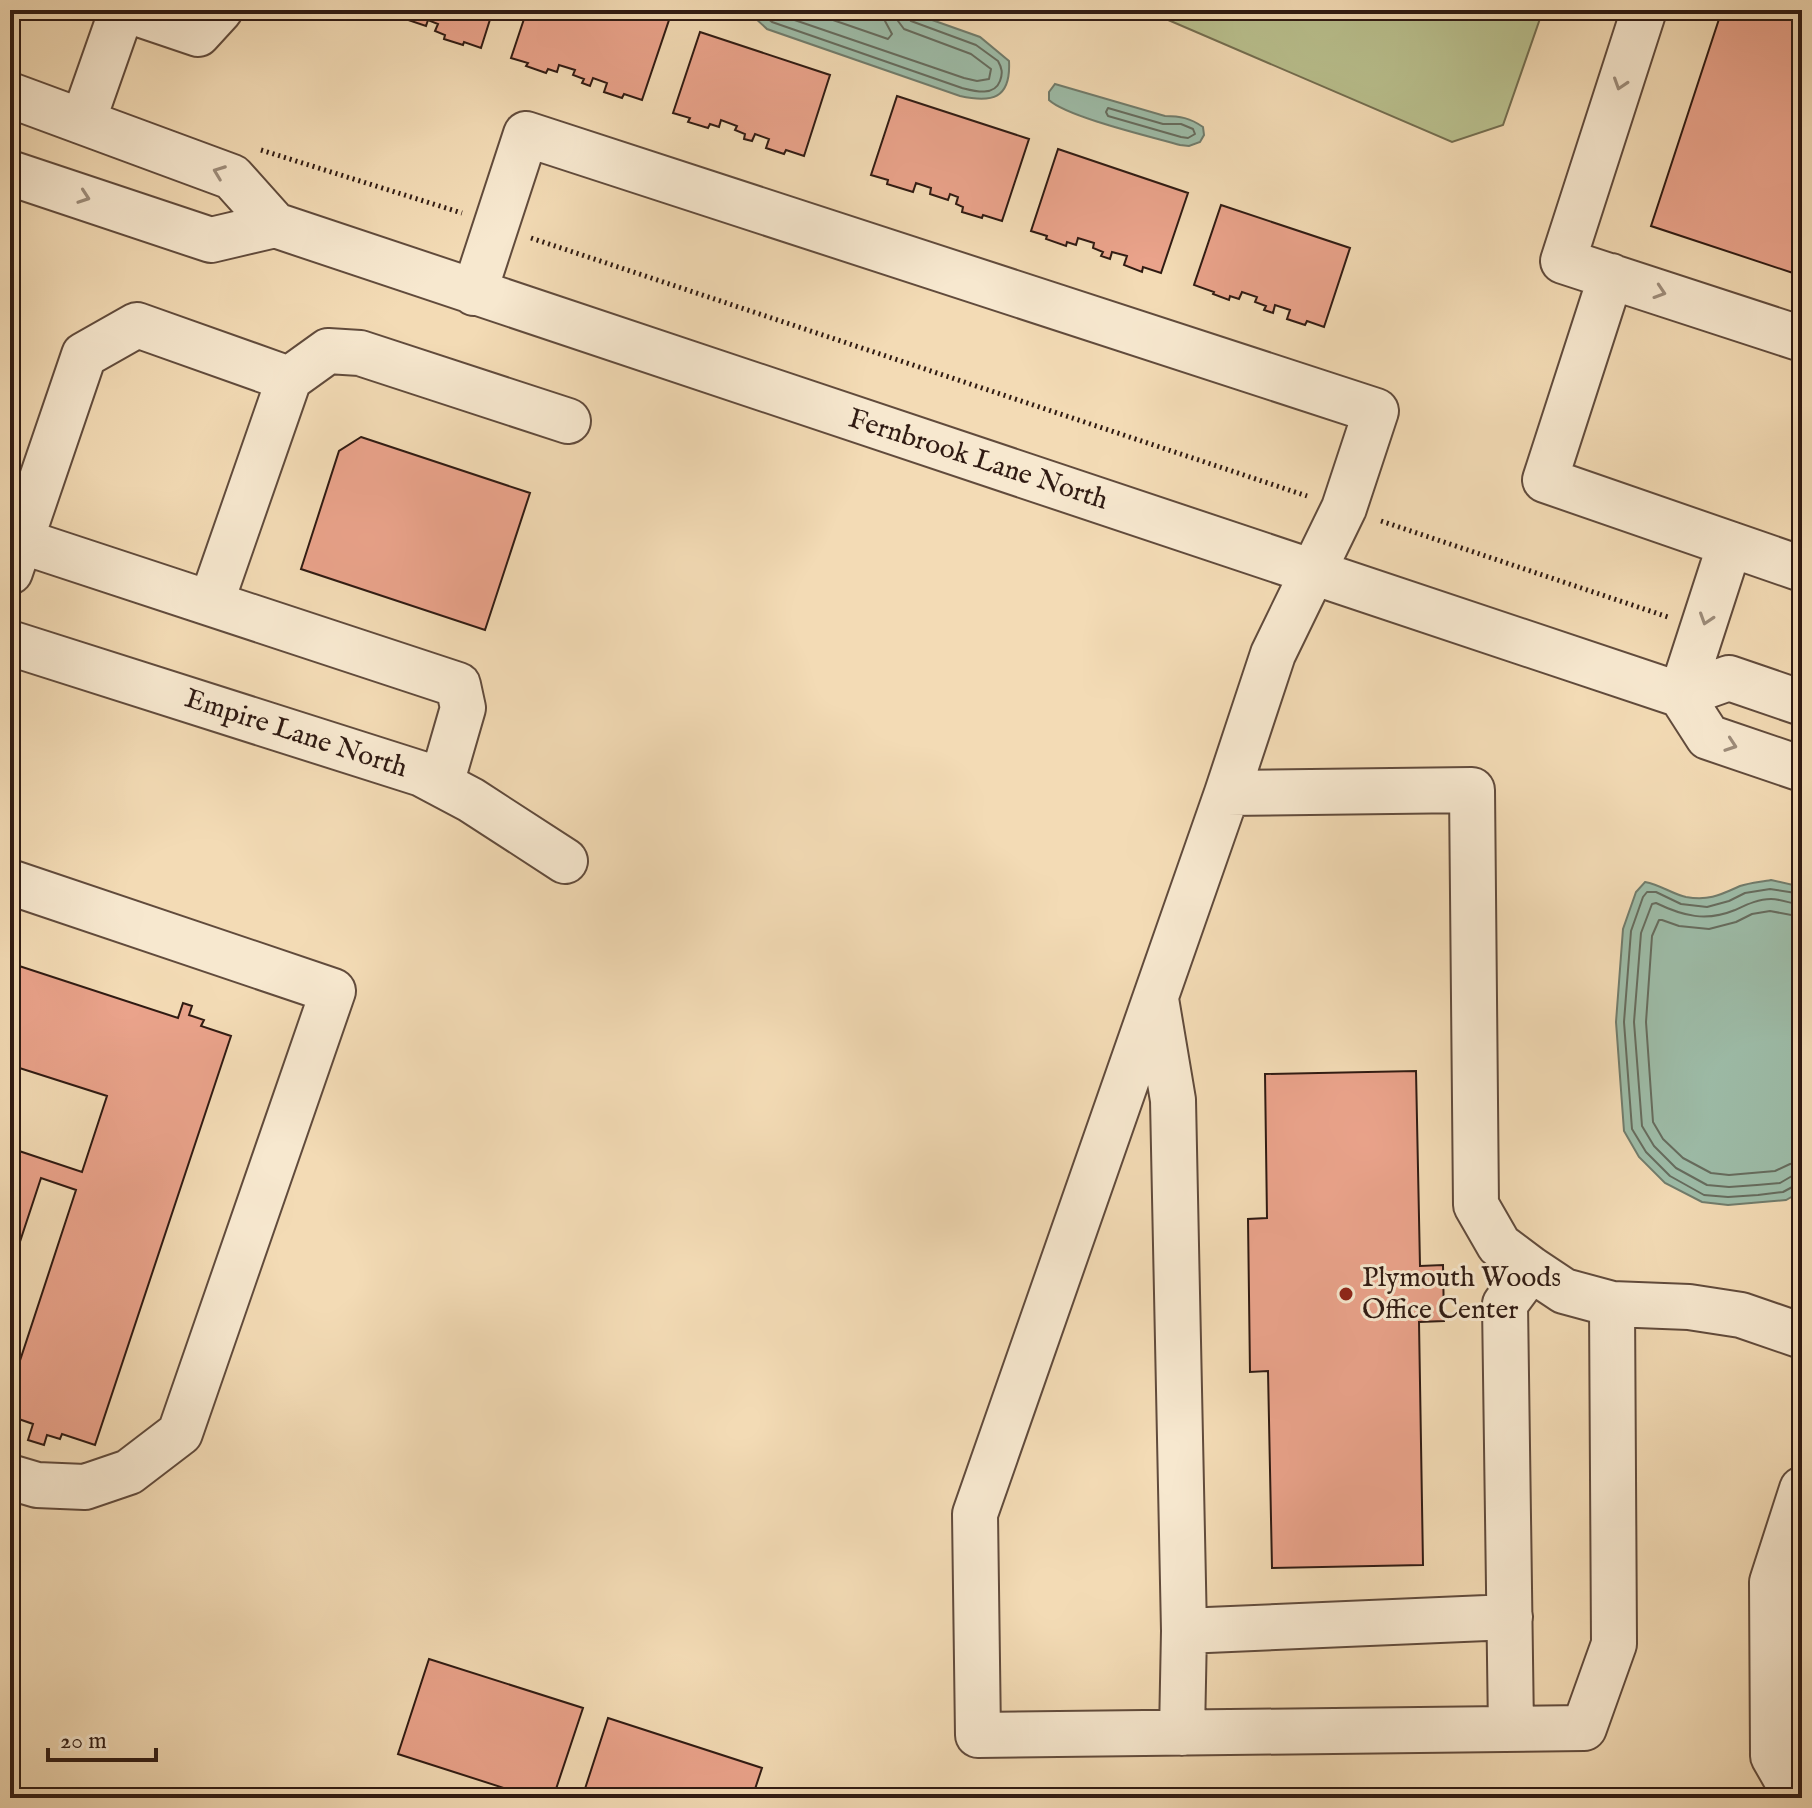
<svg xmlns="http://www.w3.org/2000/svg" width="1812" height="1808" font-family="'IM FELL English',serif">
	<rect width="100%" height="100%" fill="#f3dbb5"/>
	<filter id="stains"><feTurbulence type="fractalNoise" baseFrequency=".0025" numOctaves="4"/><feColorMatrix values="0 0 0 0 .2 0 0 0 0 .09 0 0 0 0 .02 0 0 0 .5 -.17"/></filter>
	<radialGradient id="worn" r=".72"><stop offset=".6" stop-color="#630" stop-opacity="0"/><stop offset="1" stop-color="#630" stop-opacity=".3"/></radialGradient>
	<path fill="#b9c08e" stroke="#746e50" stroke-width="2" d="M1145,10H1543L1503,125L1452,142Z"/>
	<path fill="#9dbca8" stroke="#717c6c" stroke-width="2" d="M752,10H904L980,37L1009,61C1011,99 992,103 960,96L767,29L755,18Z
		M1055,84L1165,116C1180,116 1190,118 1203,127L1204,135L1200,142L1189,146L1180,145C1152,137 1067,117 1049,100V92Z
		M1771,880L1802,887V1191L1786,1200L1728,1205L1702,1202L1665,1183L1639,1157L1624,1131L1616,1022L1623,929L1636,892L1645,882C1661,885 1672,894 1686,897C1709,901 1720,895 1740,886C1750,883 1761,882 1771,880Z"/>
	<g fill="none" stroke-linecap="round" stroke-linejoin="round">
		<path stroke="#666c5e" stroke-width="2" d="M760,10L762,14L772,22L962,88C974,91 994,97 1000,81C1003,73 1002,68 998,61L976,45L911,21L907,17L906,10
			M773,10L777,14L964,78L977,81L989,79L991,69L971,54L904,29L898,21L896,10
			M804,10L888,39L892,34L885,21L884,10
			M1108,108L1163,124H1181L1193,129L1195,134L1188,138L1181,137L1108,116L1106,112Z
			M1802,894L1770,889L1745,893L1729,901L1707,907L1681,904L1656,892H1647L1643,897L1631,931L1624,1022L1632,1129L1646,1152L1670,1176L1704,1195L1728,1197L1758,1195L1783,1192L1796,1185L1802,1184
			M1802,905C1792,904 1781,899 1771,899C1758,899 1746,905 1735,910C1706,922 1683,916 1656,903L1652,904L1641,933L1634,1022L1642,1126L1654,1146L1676,1168L1707,1185L1729,1187L1757,1185L1780,1183L1792,1176L1802,1174
			M1802,917L1770,911L1752,914L1736,922L1709,929L1679,926L1662,920H1659L1652,936L1646,1022L1653,1122L1663,1139L1683,1158L1711,1173L1729,1175L1775,1171L1790,1164L1802,1162"/>
	</g>
	<path fill="#eaa38b" stroke="#301b13" stroke-width="2" d="M372,10H493L481,48L464,42L463,45L444,39L445,35L435,31L438,24L428,20L426,26L408,20L410,16L400,13L398,19Z
		M527,10H640L669,20L642,100L624,94L622,98L604,92L607,83L593,78L590,86L582,83L584,79L573,75L575,70L559,65L557,72L548,69L546,73L526,66L528,63L511,58Z
		M1722,10H1802V276L1651,226Z
		M700,32L830,75L804,156L786,150L784,154L766,148L769,139L755,134L752,141L744,139L745,134L735,130L737,126L721,120L719,127L710,124L708,128L688,122L690,118L673,113Z
		M897,96L1029,139L1002,221L983,215L982,218L962,212L963,207L956,204L958,197L950,194L948,200L930,194L931,188L916,183L913,192L887,184L888,180L871,175Z
		M1058,149L1188,193L1161,273L1143,267L1142,272L1124,265L1127,256L1112,252L1110,259L1101,256L1103,252L1093,248L1094,243L1078,238L1076,245L1067,242L1066,246L1046,239L1047,236L1031,231Z
		M1221,205L1350,248L1324,327L1307,321L1305,325L1287,319L1290,310L1275,305L1273,313L1264,310L1266,306L1255,302L1257,297L1242,292L1239,299L1230,296L1229,300L1213,294L1214,292L1194,285Z
		M361,437L530,493L485,630L301,569L339,451Z
		M10,963L178,1018L183,1003L192,1006L189,1015L204,1020L201,1026L231,1036L95,1445L62,1434L60,1439L47,1435L44,1445L28,1440L33,1424L10,1416V1391L76,1190L41,1178L10,1272V1148L82,1172L107,1096L10,1065Z
		M1416,1071L1420,1266L1443,1265L1444,1321L1419,1322L1423,1565L1272,1568L1268,1371L1250,1372L1248,1219L1267,1218L1265,1074Z
		M429,1659L583,1708L553,1798H535L398,1754Z
		M608,1718L762,1768L752,1798H582Z"/>
	<g fill="none" stroke-linecap="round" stroke-linejoin="round">
		<defs>
			<path id="minor" d="M127,10L198,34L220,10
				M1644,10L1563,261L1802,339
				M10,95L232,177L275,225L1681,695L1729,678L1802,703
				M83,121L122,10
				M10,173L211,240L275,225
				M1611,276L1545,480L1802,569
				M474,293L526,134L1376,411L1344,508L1273,654L1227,793L975,1514L978,1735L1584,1728L1614,1644L1612,1304L1689,1307L1741,1315L1802,1336
				M21,541L458,685L463,708L441,784
				M10,572L84,355L137,325L289,379L328,351L360,353L568,421
				M211,603L289,379
				M10,643L422,774L471,800L565,861
				M1681,695L1730,544
				M1681,695L1708,737L1802,769
				M1227,793L1472,790L1476,1205L1499,1245L1531,1269L1564,1291L1612,1304
				M10,882L333,991L180,1433L129,1472L85,1487L37,1485L10,1477
				M1156,999L1173,1100L1184,1631
				M1511,1729L1505,1304L1531,1269
				M1182,1733L1184,1631L1510,1617
				M1797,1798L1773,1756L1772,1582L1802,1489"/>
		</defs>
		<use href="#minor" stroke="#614b3c" stroke-width="48"/>
		<path stroke="#301b13" stroke-width="5" stroke-dasharray="2 4" stroke-linecap="butt" d="M261,150L462,213
			M531,238L1307,496
			M1381,521L1668,617"/>
		<use href="#minor" stroke="#f7e8cf" stroke-width="44"/>
	</g>
	<defs><path id="oneway-chevron" d="M-2-3.5L2.5 0L-2 3.5" fill="none" stroke-width="1.6" stroke-linecap="round" stroke-linejoin="round" transform="scale(2)"/></defs>
	<g stroke="#9d8c7a">
		<use href="#oneway-chevron" transform="translate(1620 84) rotate(108)"/>
		<use href="#oneway-chevron" transform="translate(219 172) rotate(-159)"/>
		<use href="#oneway-chevron" transform="translate(84 197) rotate(19)"/>
		<use href="#oneway-chevron" transform="translate(1660 292) rotate(18)"/>
		<use href="#oneway-chevron" transform="translate(1706 619) rotate(108)"/>
		<use href="#oneway-chevron" transform="translate(1731 745) rotate(19)"/>
	</g>
	<circle fill="#8f2418" stroke="#f7e8cf" stroke-width="3" cx="1346" cy="1294" r="8"/>
	<g text-anchor="middle" dominant-baseline="central" stroke-width="6" stroke-linejoin="round" paint-order="stroke">
		<g font-size="28" fill="#301b13" stroke="#f7e8cf">
			<text transform="translate(978 460) rotate(18)">Fernbrook Lane North</text>
			<text transform="translate(296 734) rotate(18)">Empire Lane North</text>
		</g>
		<g font-size="28" fill="#301b13" stroke="#f7e8cf" text-anchor="start">
			<text x="1362" y="1278">Plymouth Woods<tspan x="1362" dy="32">Office Center</tspan></text>
		</g>
	</g>
	<rect width="1812" height="1808" fill="none" stroke="#f3dbb5" stroke-width="40"/>
	<rect x="12" y="12" width="1788" height="1784" fill="none" stroke="#301b13" stroke-width="4"/>
	<rect x="20" y="20" width="1772" height="1768" fill="none" stroke="#301b13" stroke-width="2"/>
	<path d="M48 1748v12h108v-12" fill="none" stroke="#301b13" stroke-width="4"/>
	<text x="60" y="1748" font-size="24" fill="#301b13" stroke="#f7e8cf" stroke-width="6" paint-order="stroke">20 m</text>
	<rect width="100%" height="100%" filter="url(#stains)"/>
	<rect width="100%" height="100%" fill="url(#worn)"/>
</svg>
